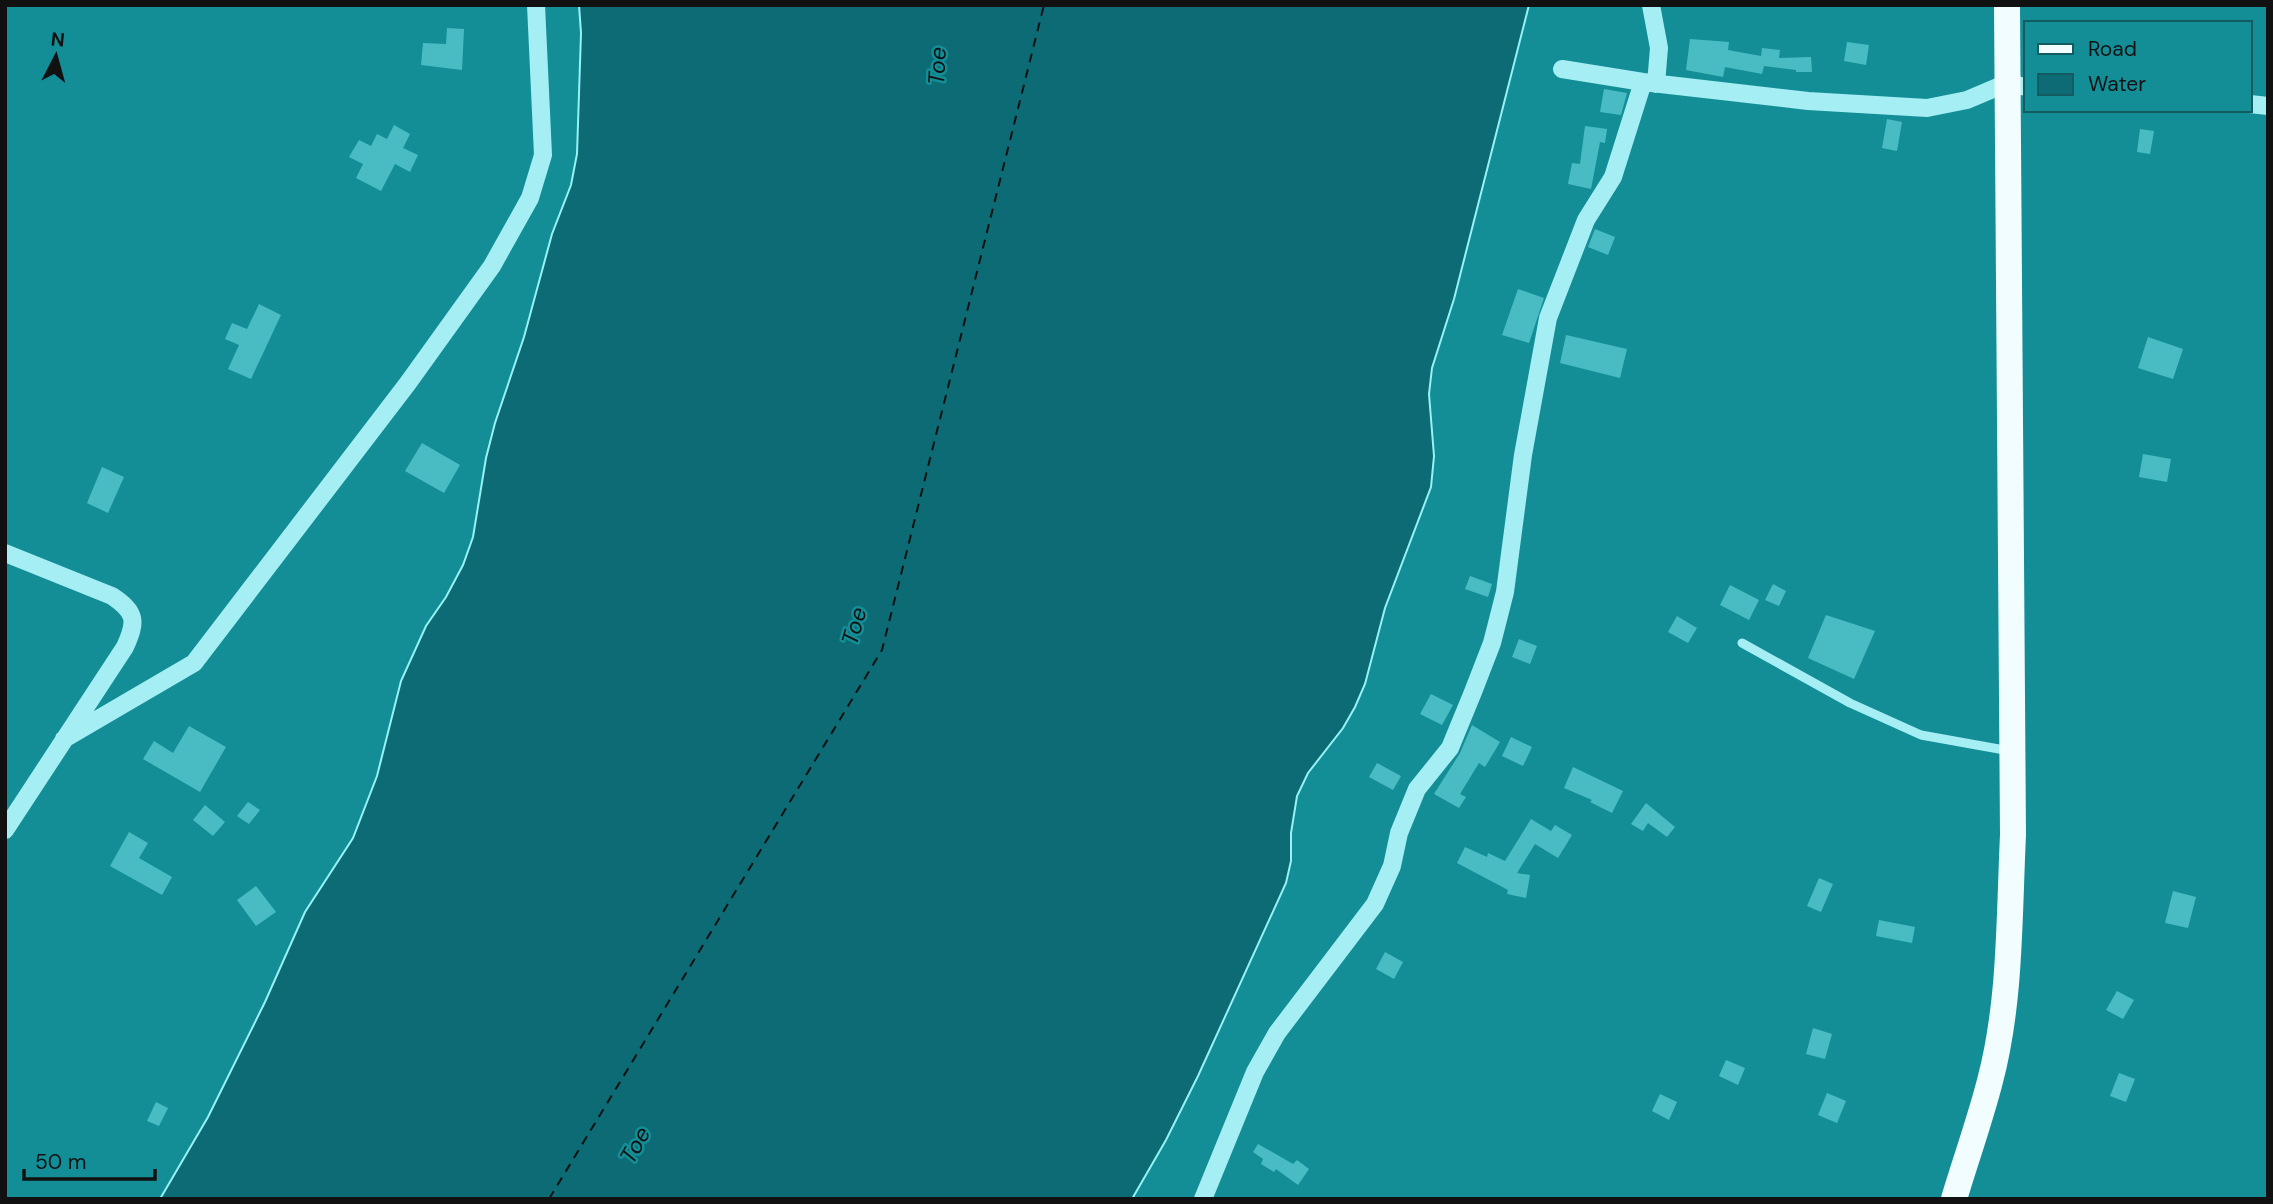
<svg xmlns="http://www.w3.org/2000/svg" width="2273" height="1204" font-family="'DM Sans',sans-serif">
	<rect width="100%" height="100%" fill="#138e97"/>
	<path fill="#0c6b74" stroke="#97f2f6" stroke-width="2" d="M579,5H1529L1454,299L1432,368L1429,394L1434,456L1431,487L1385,608L1365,684L1355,707L1343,728L1308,773L1297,796L1291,833V861L1286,883L1198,1076L1166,1140L1132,1199H160L208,1117L265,1002L305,912L353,838L377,776L401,681L426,626L446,597L463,565L473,537L486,458L495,423L524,337L552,234L571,185L577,154L581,33Z"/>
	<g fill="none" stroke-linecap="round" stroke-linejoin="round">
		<path stroke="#111" stroke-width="2" stroke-dasharray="9 7" stroke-linecap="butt" d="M549,1199L882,650L1044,5"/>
	</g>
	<path fill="#49bcc3" d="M447,28L464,29L462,70L421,65L423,43L446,44Z
		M1690,39L1729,42L1728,50L1761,56L1762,48L1780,50L1779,58L1811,57L1812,72H1796V70L1764,66L1762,74L1725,67L1723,77L1686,70Z
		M1847,42L1869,45L1866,65L1844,61Z
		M1604,89L1627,93L1621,115L1600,112Z
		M1887,119L1902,122L1897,151L1882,148Z
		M394,125L410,134L403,148L418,155L410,172L395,164L381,191L356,178L363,164L349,157L359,140L371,146L377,134L387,139Z
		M1585,126L1607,129L1605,143L1600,142L1591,189L1568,184L1572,163L1580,164Z
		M2140,129L2154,131L2150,154L2137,152Z
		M1595,229L1615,237L1608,255L1588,247Z
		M1518,289L1544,298L1529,343L1502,335Z
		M259,304L281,315L251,379L228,369L239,345L225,339L232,323L247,329Z
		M1566,335L1627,349L1620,378L1560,363Z
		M2148,337L2183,349L2173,379L2138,368Z
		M422,443L460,465L444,493L405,471Z
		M2143,454L2171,459L2167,482L2139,477Z
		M102,467L124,477L108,513L87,503Z
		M1470,576L1492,584L1488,597L1465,589Z
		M1773,584L1786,591L1779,606L1765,600Z
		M1730,585L1759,600L1749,620L1720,605Z
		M1826,615L1875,631L1854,679L1808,658Z
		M1677,616L1697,628L1688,643L1668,632Z
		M1519,639L1537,646L1530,664L1512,657Z
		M1431,694L1453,705L1442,725L1420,714Z
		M1472,725L1500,742L1485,767L1479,763L1460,794L1466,797L1459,808L1434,794L1460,753Z
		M189,726L226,747L200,792L143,759L154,741L173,753Z
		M1511,737L1532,747L1523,766L1502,756Z
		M1377,763L1401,776L1393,790L1369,777Z
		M1573,767L1623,791L1612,813L1590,802L1592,800L1564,788Z
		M248,802L260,810L249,824L237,816Z
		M1646,803L1675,827L1667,837L1648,823L1643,831L1631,824Z
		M205,805L225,822L213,836L193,820Z
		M1531,819L1551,831L1555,825L1572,835L1558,858L1535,844L1517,873L1530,875L1526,898L1507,894L1508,890L1457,863L1465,847L1487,857L1488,853L1505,861Z
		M129,832L148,843L139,858L172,877L162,895L110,866Z
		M1819,878L1833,884L1821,912L1807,906Z
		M256,886L276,912L256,926L237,900Z
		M2173,891L2196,897L2188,928L2165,923Z
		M1879,920L1915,927L1912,943L1876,936Z
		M1385,952L1403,962L1394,979L1376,969Z
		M2117,991L2134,1000L2123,1019L2106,1010Z
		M1813,1028L1832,1034L1825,1059L1806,1054Z
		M1726,1060L1745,1068L1738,1085L1719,1076Z
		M2119,1073L2135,1079L2126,1102L2110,1096Z
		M1827,1093L1846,1101L1837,1123L1818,1115Z
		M1660,1094L1677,1102L1669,1120L1652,1111Z
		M156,1102L168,1108L159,1126L147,1121Z
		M1258,1144L1293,1164L1297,1160L1309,1169L1298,1185L1276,1169L1274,1172L1261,1164L1263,1159L1253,1152Z"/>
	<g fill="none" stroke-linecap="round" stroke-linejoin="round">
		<path stroke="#a5eef3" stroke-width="9" d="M1742,643L1850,703L1921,735L2010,751"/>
		<path stroke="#a5eef3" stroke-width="18" d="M1651,5L1659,48L1656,84
			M1562,69L1643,82L1808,101L1927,108L1967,100L2007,83L2026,87
			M2250,104L2268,106
			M5,553L112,596C136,612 137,621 125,647L5,830
			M64,739L194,663L408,383L492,266L530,198L543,155L536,5
			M1203,1199L1255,1072L1277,1033L1375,904L1392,866L1399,833L1417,789L1450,748L1473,692L1492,643L1505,592L1523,455L1548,318L1586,220L1613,177L1643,82"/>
		<path stroke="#f1fdff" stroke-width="26" d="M1954,1199C1966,1159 1980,1120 1990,1081C2011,1002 2009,916 2013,835L2007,5"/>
	</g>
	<g text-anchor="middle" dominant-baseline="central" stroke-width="5" stroke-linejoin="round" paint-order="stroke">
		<g font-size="23" font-style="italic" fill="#111" stroke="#138e97">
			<text transform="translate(937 66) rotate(-87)">Toe</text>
			<text transform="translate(854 626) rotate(-74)">Toe</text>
			<text transform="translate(635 1145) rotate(-61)">Toe</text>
		</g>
	</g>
	<rect width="2273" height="1204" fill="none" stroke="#111111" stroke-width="14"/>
	<rect x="2024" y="21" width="228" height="91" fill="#138e97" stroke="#125c61" stroke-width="2"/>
	<rect x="2038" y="44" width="35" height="10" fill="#f1fdff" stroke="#125c61" stroke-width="2"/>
	<text x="2088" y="56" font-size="21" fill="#111111">Road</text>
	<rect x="2038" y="74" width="35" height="21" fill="#0c6b74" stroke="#125c61" stroke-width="2"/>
	<text x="2088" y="91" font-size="21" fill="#111111">Water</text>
	<g transform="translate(56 56) rotate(6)" stroke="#138e97" stroke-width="5" paint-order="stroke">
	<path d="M0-5L12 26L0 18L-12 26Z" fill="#111111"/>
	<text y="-10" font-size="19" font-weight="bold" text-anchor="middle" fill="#111111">N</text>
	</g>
	<path d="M24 1169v10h131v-10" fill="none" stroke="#111111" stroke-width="3.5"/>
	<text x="35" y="1169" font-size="21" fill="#111111" stroke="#138e97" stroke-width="5" paint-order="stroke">50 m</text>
</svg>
